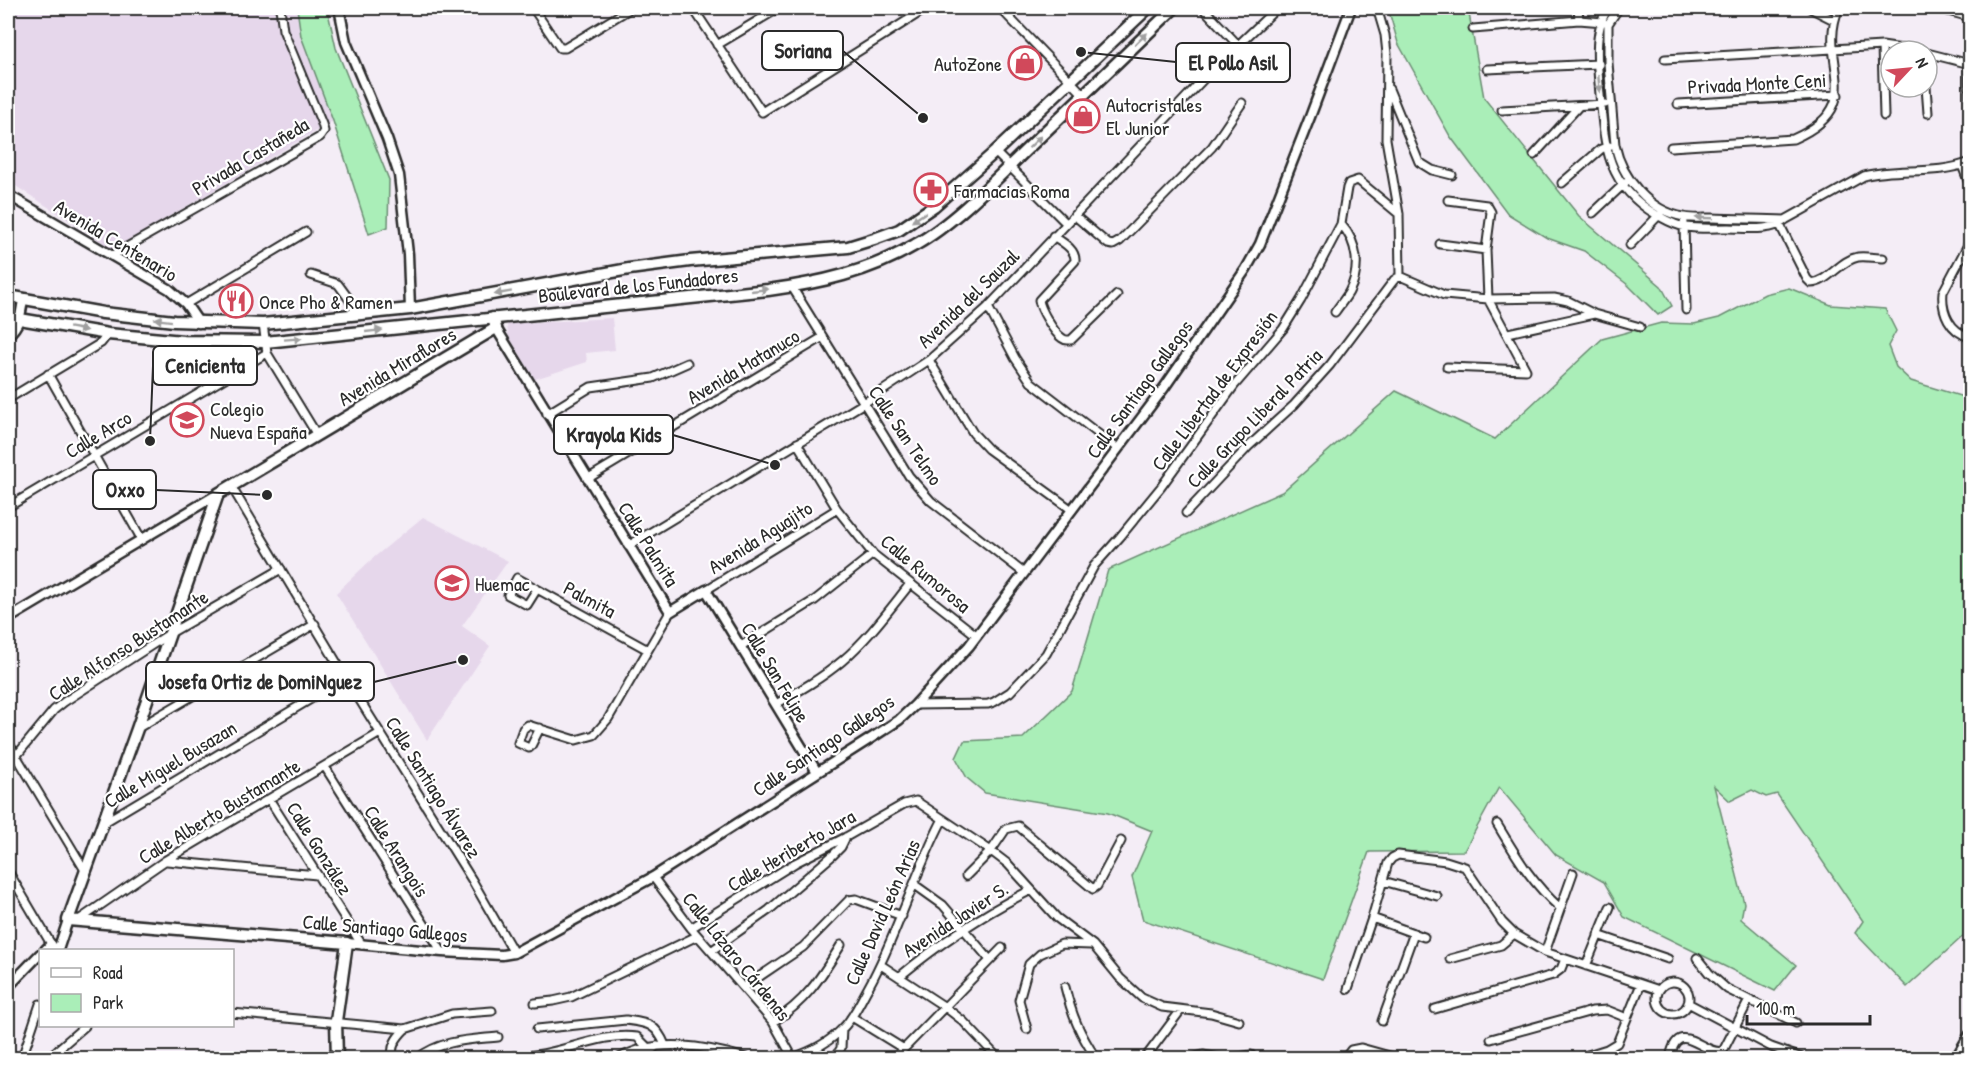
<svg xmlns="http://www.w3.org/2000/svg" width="1978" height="1066" font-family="'Patrick Hand',sans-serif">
	<rect width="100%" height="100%" fill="#f4edf6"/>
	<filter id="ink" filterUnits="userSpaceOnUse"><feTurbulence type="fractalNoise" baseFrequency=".0167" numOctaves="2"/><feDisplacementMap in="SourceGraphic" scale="12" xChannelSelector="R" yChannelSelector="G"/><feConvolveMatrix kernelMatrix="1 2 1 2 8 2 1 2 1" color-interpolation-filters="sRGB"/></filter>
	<g filter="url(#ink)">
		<path fill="#e6d7eb" d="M19,8H297L301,36L333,121L113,249L8,181V12Z
			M612,318L615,350L586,353L587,362L535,379L508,335L507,324Z
			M423,517L508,561L462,626L490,646L427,740L336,593L372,559Z"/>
		<path fill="#aaeeb8" stroke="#6a8c72" stroke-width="1.5" d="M297,8H327L336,48L389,180L388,227L369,234L333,121L301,36Z
			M1388,8H1468L1484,98L1579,216L1661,286L1672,306L1658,315L1628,285L1584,251L1547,238L1508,214L1450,136L1398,43Z
			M1789,288L1831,305L1885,309L1896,331L1888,346L1896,367L1911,381L1970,399V930L1907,987L1855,933L1863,921L1777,794L1766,797L1752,790L1730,801L1714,786L1744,903L1741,919L1796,965L1775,991L1624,917L1604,882L1556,855L1499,787L1464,851L1369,852L1323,979L1143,920L1132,877L1152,831L1108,813L985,793L967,778L956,758L964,741L1023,738L1072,691L1108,570L1282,492L1396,391L1495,439L1602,339L1661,323L1694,324L1719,318L1765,294Z"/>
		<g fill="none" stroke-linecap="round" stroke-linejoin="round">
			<defs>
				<path id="minor" d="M533,8L560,48H565L631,8
					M693,8L762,112L927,8
					M1000,8L1084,95
					M1203,8L1238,45
					M1377,8L1385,35L1387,54L1386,139L1399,214L1400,276
					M1578,8L1579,20
					M1609,8C1594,25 1597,61 1599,83C1604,138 1603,184 1657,215C1666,220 1676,226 1686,227C1700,229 1714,228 1728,228C1746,228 1771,232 1785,220L1864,176C1899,167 1935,176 1970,162
					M1619,8L1608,24V63L1615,145C1622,178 1649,211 1684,217C1693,219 1703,218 1712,218C1736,219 1761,219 1785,220
					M1810,8L1834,20
					M1937,8L1970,17
					M1473,29L1579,20L1603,22
					M717,45L779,8
					M1882,46L1884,116
					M1927,53L1970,64
					M1665,59L1882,46L1916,51
					M1969,64L1970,105
					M1487,69L1599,64
					M1926,87L1928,113
					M1389,89L1419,162L1432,170L1452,175
					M1678,104L1838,95
					M1502,110L1605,104
					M1671,147L1793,139C1873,104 1815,61 1839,8
					M995,152L1066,223
					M1534,155L1579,106
					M1962,165L1970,186
					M1562,183L1601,149L1609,146
					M1593,213L1625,183
					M1074,215L1108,244L1113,245L1120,241L1212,147L1242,103
					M1778,221L1807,279L1811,283C1829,282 1840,260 1858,257C1866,256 1875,258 1883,258
					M1684,223L1686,310
					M1053,236C1062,242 1076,249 1075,261L1039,300C1040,309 1054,333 1062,338C1066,341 1066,340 1071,340L1117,295
					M1970,241L1943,292C1941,312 1950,332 1970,337
					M1440,244L1486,250
					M1630,245L1660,214
					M111,256L320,137L324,131L322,124L283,30L280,8
					M311,275L338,284L349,299L357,315
					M1400,276L1444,295L1488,299L1554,298L1568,301L1594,314L1640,327
					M792,287L909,476L931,501L1024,573
					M186,304L306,232
					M988,307L1015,358L1031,382L1118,449
					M1335,312C1339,306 1345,299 1349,292C1361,269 1358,243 1341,224
					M263,324L267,353L317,435
					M1508,333L1594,314
					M929,360L973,433L988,449L1072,510
					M1447,367L1526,370L1488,299L1486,250L1491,212L1487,205L1448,200
					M48,374L142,540
					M8,399L101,343L108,334
					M547,414L591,387L653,378L687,363
					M797,443L837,509L873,554L976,635
					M587,479L823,337
					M231,486L346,678L472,880L514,953
					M8,507L267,353
					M1186,513L1248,447L1294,405L1330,365L1394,280L1400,276
					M628,546L864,403L929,360L988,307L1212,70L1277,8
					M537,589L527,605L508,595L517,578L648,650
					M706,590L837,509
					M741,646L815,600L873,554
					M776,704C799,691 822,678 842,661C868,639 889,610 910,584
					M915,705L988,704L994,702L1010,692L1046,654L1094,566L1120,537L1161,487L1234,386L1283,329L1301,300L1341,224L1347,188L1349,183L1358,180L1399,214
					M138,728L315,624
					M540,728L531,746L529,748L518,743L523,729L528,725L576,740L594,735L608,719L670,612
					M8,742L86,872
					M8,766L54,710L64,702L169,634L281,569
					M325,767L442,952
					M269,799L362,945
					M103,823L346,678
					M1497,824C1517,857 1531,882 1560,908
					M167,861L317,875
					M8,871L51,944
					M966,876L991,851L1006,829L1018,826L1093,889L1097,886L1121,841
					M653,877L691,928L773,1022L793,1058
					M1383,881L1437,896
					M915,885L943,905L990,960
					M1372,918L1424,937
					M79,920L166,860L380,733
					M691,928L795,863L846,837L904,804L916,801L991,851L1008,864L1057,918L1093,945L1120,978L1142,998L1162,1007L1211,1013L1239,1021
					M1598,935L1668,959
					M711,951L769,910L833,855L841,847L846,837
					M1545,952L1573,873
					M1697,958L1709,973L1727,989L1796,1023
					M1450,959L1501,945L1514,934
					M881,965L945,1007L963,1021L998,1058
					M1586,966L1610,907
					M899,977C940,943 983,914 1031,890
					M1657 998a16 16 0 1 1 32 0a16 16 0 1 1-32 0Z
					M744,987L803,947L849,900L856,899L902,916
					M1065,987C1072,1016 1080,1034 1096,1058
					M1348,989L1372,918L1388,863L1392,858L1398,855L1446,861L1465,867L1502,922L1514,934L1545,952L1659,990
					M535,1003L553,1001L571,997L697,936
					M1688,1003L1771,1047L1802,1058
					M1435,1009L1553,975L1561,969L1565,959
					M232,1013L405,1029L452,1014L492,1011
					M852,1017L904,1049
					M1382,1021L1414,933
					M773,1022C806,1002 821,977 841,945
					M537,1029L626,1020C647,1023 656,1023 665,1045
					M1027,1029L1019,1000L1029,964L1040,954L1062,944L1091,945
					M1491,1039L1592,1011L1607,1010L1627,1018
					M514,1056C555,1059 598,1031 637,1037L647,1047
					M22,1058L40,1004
					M48,1058L85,1026
					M393,1058C390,1046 397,1037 405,1029
					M418,1058C441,1040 468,1040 498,1037
					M619,1058C657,1037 705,1046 746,1058
					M641,1058L657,1046
					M792,1058C810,1052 830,1042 843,1028C854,1017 860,1002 868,988C898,934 914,874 943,819
					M835,1058L841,1048L842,1029
					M895,1058L1002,948
					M1145,1058L1181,1010
					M1191,1058L1203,1055L1220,1058
					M1232,1058L1251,1055L1254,1058
					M1345,1058L1351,1050L1361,1048L1397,1058
					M1578,1058L1607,1049L1617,1043L1641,984
					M1670,1058C1678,1015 1704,1057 1723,1051L1749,1000"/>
				<path id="tertiary" d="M339,8L346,42L387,139L399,175L408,254L410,309
					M8,195L169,289L186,304L199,323
					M496,328L670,612L706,590L817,772
					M8,335C20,325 21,314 23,299
					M8,619L218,494
					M347,943L442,952L502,955L514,953L653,877L873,737L899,720L915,705L969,646L1164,388L1246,269L1260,244L1310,117L1351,8
					M45,950L51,944L55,950
					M58,950L68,920
					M8,987L40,954"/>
				<path id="secondary" d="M337,1058L336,1021L347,943L68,920L137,729L218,494L496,328L493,318"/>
				<path id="primary" d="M8,296L103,313L174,321L263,324L410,309L629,269L690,261L848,247L874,239L899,230L934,206L995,152L1148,8
					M8,317L108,334L183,341L265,342L768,290C819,283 869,272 915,245C953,224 994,181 1026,150C1075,103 1125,55 1174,8
					M1957,1058L1970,1036"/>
			</defs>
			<use href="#minor" stroke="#2b2b2b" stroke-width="11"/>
			<use href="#tertiary" stroke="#2b2b2b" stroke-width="13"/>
			<use href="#secondary" stroke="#2b2b2b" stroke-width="15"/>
			<use href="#primary" stroke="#2b2b2b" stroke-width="15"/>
			<use href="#minor" stroke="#fff" stroke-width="7"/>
			<use href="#tertiary" stroke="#fff" stroke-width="8"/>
			<use href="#secondary" stroke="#fff" stroke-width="10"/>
			<use href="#primary" stroke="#fff" stroke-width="10"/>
		</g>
		<defs><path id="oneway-solid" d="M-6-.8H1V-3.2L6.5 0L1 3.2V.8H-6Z" transform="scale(1.5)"/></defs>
		<g fill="#a0a0a0">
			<use href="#oneway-solid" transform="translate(1141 39) rotate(-44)"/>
			<use href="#oneway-solid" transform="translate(1599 84) rotate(85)"/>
			<use href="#oneway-solid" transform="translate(1035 142) rotate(-44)"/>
			<use href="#oneway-solid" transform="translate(919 217) rotate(146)"/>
			<use href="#oneway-solid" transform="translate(1704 218) rotate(-178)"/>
			<use href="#oneway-solid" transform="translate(760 290) rotate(-6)"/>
			<use href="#oneway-solid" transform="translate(503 293) rotate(170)"/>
			<use href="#oneway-solid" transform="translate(163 320) rotate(-173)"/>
			<use href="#oneway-solid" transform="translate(78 329) rotate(10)"/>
			<use href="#oneway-solid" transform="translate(374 331) rotate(-6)"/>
			<use href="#oneway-solid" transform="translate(293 339) rotate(-4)"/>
		</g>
	</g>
	<defs>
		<symbol id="shop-ring" viewBox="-11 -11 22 22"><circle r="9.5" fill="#fff" stroke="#d1495b" stroke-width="1.5"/><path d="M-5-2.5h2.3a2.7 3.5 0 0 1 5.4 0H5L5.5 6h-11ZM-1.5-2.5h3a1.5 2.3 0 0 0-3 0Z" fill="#d1495b"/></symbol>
		<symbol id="pharmacy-ring" viewBox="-11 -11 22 22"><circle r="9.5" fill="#fff" stroke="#d1495b" stroke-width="1.5"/><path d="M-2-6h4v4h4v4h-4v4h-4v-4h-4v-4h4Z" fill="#d1495b"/></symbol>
		<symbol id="restaurant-ring" viewBox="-11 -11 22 22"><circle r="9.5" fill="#fff" stroke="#d1495b" stroke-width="1.5"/><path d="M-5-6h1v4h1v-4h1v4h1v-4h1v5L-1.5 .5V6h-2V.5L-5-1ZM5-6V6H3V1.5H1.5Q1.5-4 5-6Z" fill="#d1495b"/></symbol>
		<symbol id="school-ring" viewBox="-11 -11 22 22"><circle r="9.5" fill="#fff" stroke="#d1495b" stroke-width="1.5"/><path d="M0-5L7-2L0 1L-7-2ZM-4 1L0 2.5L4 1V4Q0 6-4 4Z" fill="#d1495b"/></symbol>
	</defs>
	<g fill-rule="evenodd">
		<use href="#shop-ring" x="1006" y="44" width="38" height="38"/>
		<use href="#shop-ring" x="1064" y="97" width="38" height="38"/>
		<use href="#pharmacy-ring" x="912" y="171" width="38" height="38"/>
		<use href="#restaurant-ring" x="217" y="282" width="38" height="38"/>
		<use href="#school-ring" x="168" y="401" width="38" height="38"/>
		<use href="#school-ring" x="433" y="564" width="38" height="38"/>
	</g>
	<g text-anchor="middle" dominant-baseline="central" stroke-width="4.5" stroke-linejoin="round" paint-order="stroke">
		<g font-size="20" fill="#2b2b2b" stroke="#fff" text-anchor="start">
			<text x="1002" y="63" text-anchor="end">AutoZone</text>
			<text x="1106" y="104">Autocristales<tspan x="1106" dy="23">El Junior</tspan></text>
			<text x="954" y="190">Farmacias Roma</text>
			<text x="259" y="301">Once Pho &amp; Ramen</text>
			<text x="210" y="408">Colegio<tspan x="210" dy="23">Nueva España</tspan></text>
			<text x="475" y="583">Huemac</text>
		</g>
		<g font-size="20" fill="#2b2b2b" stroke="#fff">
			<text transform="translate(1757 83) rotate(-3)">Privada Monte Ceni</text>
			<text transform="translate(250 156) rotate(-31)">Privada Castañeda</text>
			<text transform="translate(116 240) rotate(31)">Avenida Centenario</text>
			<text transform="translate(638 285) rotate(-6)">Boulevard de los Fundadores</text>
			<text transform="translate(968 298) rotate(-44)">Avenida del Sauzal</text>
			<text transform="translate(397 366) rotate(-31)">Avenida Miraflores</text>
			<text transform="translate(743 366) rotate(-31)">Avenida Matanuco</text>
			<text transform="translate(1139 389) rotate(-54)">Calle Santiago Gallegos</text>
			<text transform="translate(1214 390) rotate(-53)">Calle Libertad de Expresión</text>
			<text transform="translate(1254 418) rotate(-46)">Calle Grupo Liberal Patria</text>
			<text transform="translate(98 434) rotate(-31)">Calle Arco</text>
			<text transform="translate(906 435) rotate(56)">Calle San Telmo</text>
			<text transform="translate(760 537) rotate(-32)">Avenida Aguajito</text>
			<text transform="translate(649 544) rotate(58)">Calle Palmita</text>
			<text transform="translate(926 573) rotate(40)">Calle Rumorosa</text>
			<text transform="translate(590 599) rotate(28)">Palmita</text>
			<text transform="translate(128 645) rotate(-33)">Calle Alfonso Bustamante</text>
			<text transform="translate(776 672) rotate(59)">Calle San Felipe</text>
			<text transform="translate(823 745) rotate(-34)">Calle Santiago Gallegos</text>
			<text transform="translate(170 764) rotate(-31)">Calle Miguel Busazan</text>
			<text transform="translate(434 787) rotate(58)">Calle Santiago Álvarez</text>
			<text transform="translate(219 811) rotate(-31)">Calle Alberto Bustamante</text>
			<text transform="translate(320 848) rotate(58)">Calle González</text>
			<text transform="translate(791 850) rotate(-30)">Calle Heriberto Jara</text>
			<text transform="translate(397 851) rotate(58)">Calle Arangois</text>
			<text transform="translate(882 912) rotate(-66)">Calle David León Arias</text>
			<text transform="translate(955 919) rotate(-33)">Avenida Javier S.</text>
			<text transform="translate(385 928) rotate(5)">Calle Santiago Gallegos</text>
			<text transform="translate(737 956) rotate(51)">Calle Lázaro Cárdenas</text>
		</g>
	</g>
	<path fill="none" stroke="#2b2b2b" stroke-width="2" d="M923 118L843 51M1081 52L1176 62M150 441L153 366M775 465L673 435M267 495L156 490M463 660L374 682"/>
	<g fill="#2b2b2b" stroke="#fff" stroke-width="2">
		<circle cx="923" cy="118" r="6"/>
		<circle cx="1081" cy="52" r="6"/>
		<circle cx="150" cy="441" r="6"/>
		<circle cx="775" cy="465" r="6"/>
		<circle cx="267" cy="495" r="6"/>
		<circle cx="463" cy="660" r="6"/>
	</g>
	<g fill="#fff" stroke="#2b2b2b" stroke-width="2">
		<rect x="762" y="31" width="81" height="39" rx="6"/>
		<rect x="1176" y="43" width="114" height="39" rx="6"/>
		<rect x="153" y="346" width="104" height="39" rx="6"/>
		<rect x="554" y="415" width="119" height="39" rx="6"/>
		<rect x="93" y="470" width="63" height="39" rx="6"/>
		<rect x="146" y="662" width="228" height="39" rx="6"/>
	</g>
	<g font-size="21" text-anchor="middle" font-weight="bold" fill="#2b2b2b">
		<text x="803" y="58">Soriana</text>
		<text x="1233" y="70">El Pollo Asil</text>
		<text x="205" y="373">Cenicienta</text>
		<text x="614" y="442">Krayola Kids</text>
		<text x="125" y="497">Oxxo</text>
		<text x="260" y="689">Josefa Ortiz de DomiNguez</text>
	</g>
	<rect width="1978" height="1066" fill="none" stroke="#fff" stroke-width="30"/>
	<rect x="15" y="15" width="1948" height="1036" fill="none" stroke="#2b2b2b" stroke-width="2" filter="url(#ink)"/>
	<rect x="39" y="949" width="195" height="78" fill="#ffffff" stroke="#aaaaaa" stroke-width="1.5"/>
	<rect x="51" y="968" width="30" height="9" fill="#ffffff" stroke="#aaaaaa" stroke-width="1.5"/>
	<text x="93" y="979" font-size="18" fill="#2b2b2b">Road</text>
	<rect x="51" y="994" width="30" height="18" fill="#aaeeb8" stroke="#aaaaaa" stroke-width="1.5"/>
	<text x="93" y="1009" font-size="18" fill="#2b2b2b">Park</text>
	<g transform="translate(1909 69) rotate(64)"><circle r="28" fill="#ffffff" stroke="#aaaaaa" stroke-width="1.5"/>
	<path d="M0-4.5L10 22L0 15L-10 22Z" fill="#d1495b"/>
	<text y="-9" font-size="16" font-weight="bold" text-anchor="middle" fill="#2b2b2b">N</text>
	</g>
	<path d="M1747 1015v9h123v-9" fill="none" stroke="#2b2b2b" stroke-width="3"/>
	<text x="1756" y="1015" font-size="18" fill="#2b2b2b" stroke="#ffffff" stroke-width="4.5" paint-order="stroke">100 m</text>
</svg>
